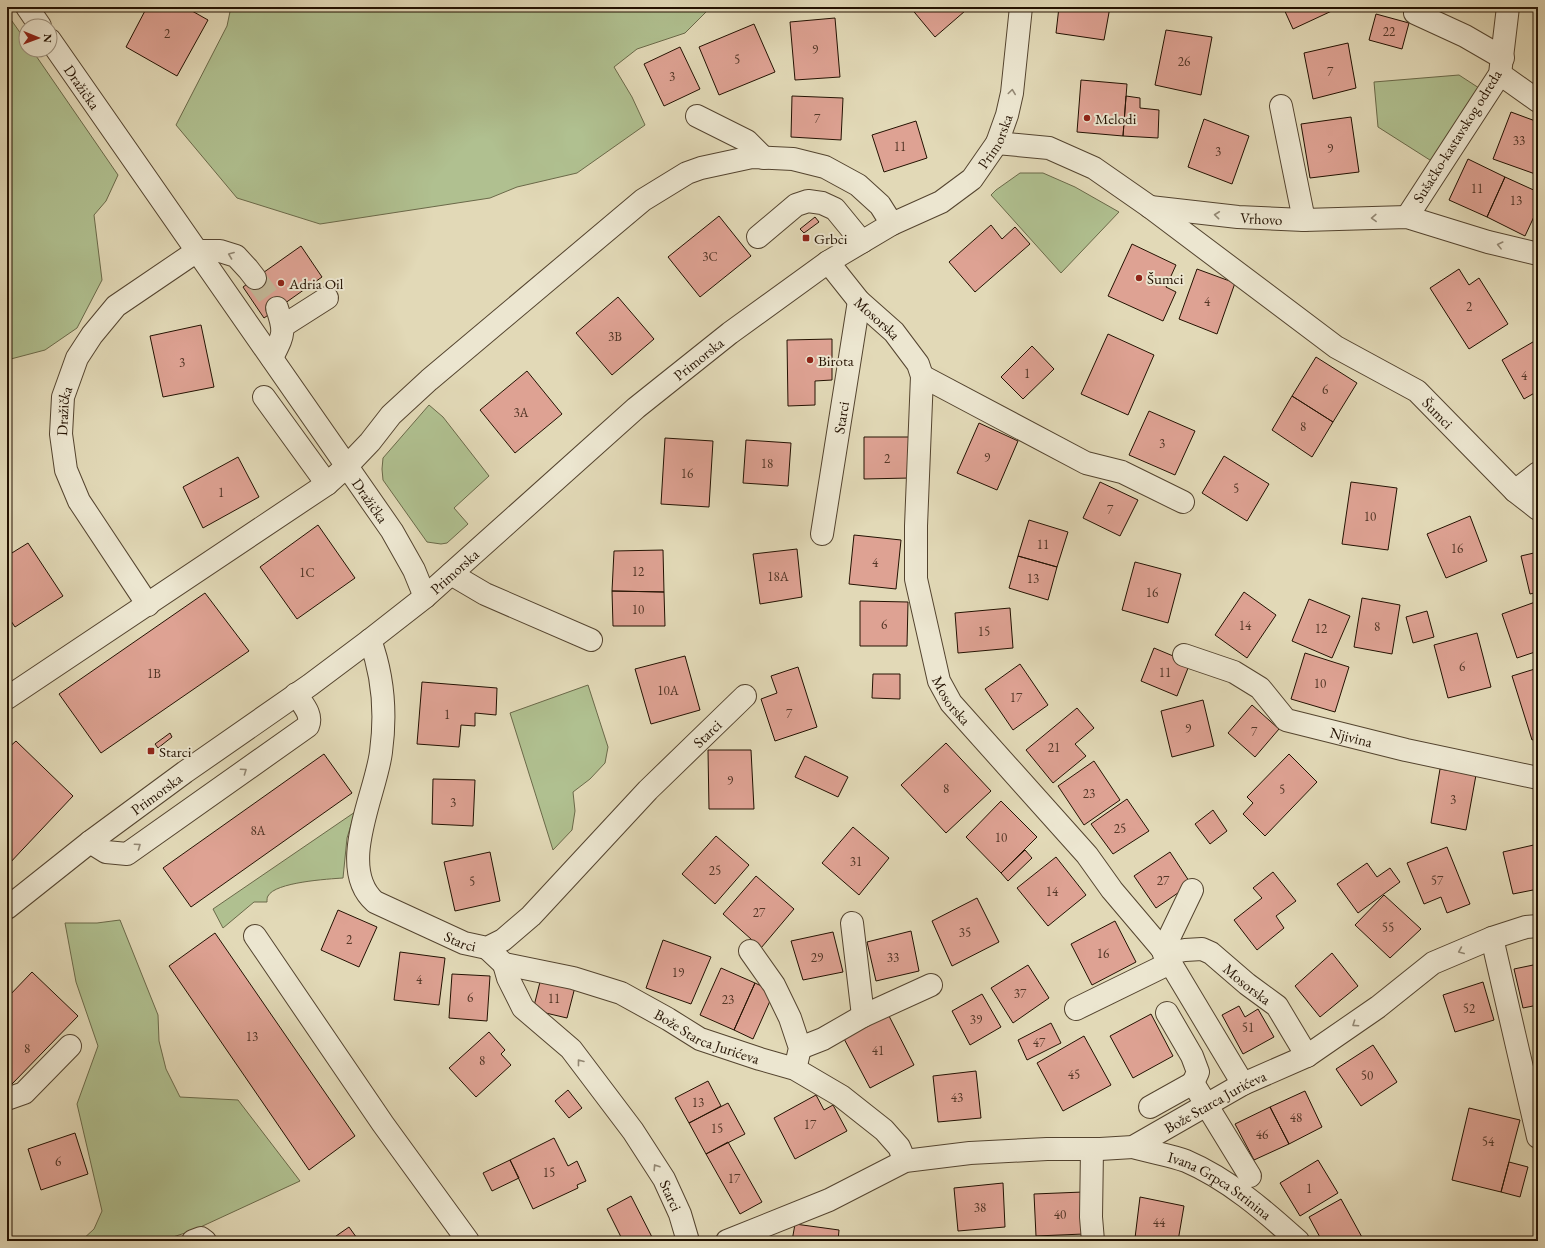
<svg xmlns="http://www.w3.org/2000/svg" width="1545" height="1248" font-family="'EB Garamond',serif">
	<rect width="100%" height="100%" fill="#e2d9b7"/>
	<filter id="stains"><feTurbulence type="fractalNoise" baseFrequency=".005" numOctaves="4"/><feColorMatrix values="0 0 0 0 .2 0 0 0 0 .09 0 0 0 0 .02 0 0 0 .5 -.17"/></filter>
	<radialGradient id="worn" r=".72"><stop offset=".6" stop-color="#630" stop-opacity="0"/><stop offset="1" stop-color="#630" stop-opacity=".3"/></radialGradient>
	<path fill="#b0c090" stroke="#6a6949" d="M231,7H711L685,33L637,49L614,67L632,97L645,125L577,173L517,187L490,198L320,224L237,198L176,125L227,26Z
		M7,14L26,41V50H32L118,175L106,201L94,215L102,280L77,328L45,350L7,360Z
		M1459,75L1479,88L1433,162L1378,127L1374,82Z
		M1020,173H1043L1075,187L1119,212L1061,273L991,195L996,190Z
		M429,405L443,417L489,476L454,508L468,524L447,543L441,544L427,542L383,480L382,469L383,458Z
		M588,685L608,747L605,763L590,779L573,792L575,811L572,830L553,850L510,713Z
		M355,812L347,838L343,878C329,879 275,882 268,896C267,897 267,900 267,902H254L223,928L213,909Z
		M120,920L158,1015L159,1041L166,1069L180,1097L238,1100L300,1181L194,1230L161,1241H81L94,1229L102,1211L77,1104L98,1046L76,982L65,923H97Z"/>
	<path fill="#dea293" stroke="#241202" d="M147,7H185L208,20L177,76L126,47Z
		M910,7H961L965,11L935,37Z
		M1059,7H1110L1104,40L1056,33Z
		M1283,7H1335L1336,9L1293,29Z
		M1376,14L1409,23L1402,49L1369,40Z
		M835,18L840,77L795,80L790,22Z
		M754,24L775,72L719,95L699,47Z
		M1166,30L1212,37L1201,95L1155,85Z
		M1348,43L1356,88L1313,99L1304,53Z
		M680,47L700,89L664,106L644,64Z
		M1081,80L1127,84L1123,136L1077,132Z
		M792,96L843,98L841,140L791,137Z
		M1126,96L1140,98V108L1159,110L1158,138L1123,136Z
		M1511,112L1538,122V175L1493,159Z
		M1351,117L1359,172L1310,178L1301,124Z
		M1204,119L1249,136L1232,184L1188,167Z
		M916,121L927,158L884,172L872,135Z
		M1468,159L1505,177L1487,217L1449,200Z
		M1505,177L1538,192V208L1525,236L1487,217Z
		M719,216L751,256L700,297L668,257Z
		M815,217L819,222L804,233L800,229Z
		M991,225L1002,239L1015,227L1030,244L975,292L949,262Z
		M1132,244L1176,265L1166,287L1176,292L1163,321L1108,296Z
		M301,246L322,277L264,318L243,287Z
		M1197,269L1235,283L1217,334L1179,319Z
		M1459,269L1469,285L1479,278L1508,324L1469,349L1430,288Z
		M618,297L654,339L612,375L576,333Z
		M201,325L214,387L163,397L150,336Z
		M1108,334L1154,355L1128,415L1081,394Z
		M832,339V380L815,381V405L788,406L787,340Z
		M1538,339V391L1524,399L1502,360Z
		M1032,346L1054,369L1023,399L1001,377Z
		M1316,357L1357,383L1333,422L1292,396Z
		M527,371L562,414L515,453L480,410Z
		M1292,396L1333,422L1312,457L1272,430Z
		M1149,411L1195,431L1175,475L1129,455Z
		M979,423L1018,441L997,490L957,473Z
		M864,437H910V478L864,479Z
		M665,438L713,441L709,507L661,504Z
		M746,440L791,443L788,486L743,483Z
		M1224,456L1269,484L1247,521L1202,493Z
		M238,457L259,497L203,528L183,487Z
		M1100,482L1138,500L1120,536L1083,518Z
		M1351,482L1397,488L1388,550L1342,544Z
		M1470,516L1487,561L1446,578L1427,534Z
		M1029,520L1068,532L1057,567L1018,556Z
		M318,525L355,578L297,619L260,567Z
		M854,535L901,540L896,589L849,584Z
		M28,543L63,596L15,627L7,615V556Z
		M797,549L802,597L760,604L753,554Z
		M663,550L664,592L612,591L614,551Z
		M1538,552V592L1530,594L1521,556Z
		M1018,556L1057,567L1048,600L1009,588Z
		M1135,562L1181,574L1168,623L1122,610Z
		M612,591L664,592L665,626H613Z
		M1244,592L1276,615L1247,658L1215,635Z
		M205,593L249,651L101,753L59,694Z
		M1362,598L1400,605L1392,654L1354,647Z
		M1309,599L1350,616L1332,658L1292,641Z
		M860,601L908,602L907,646H860Z
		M1538,601V651L1517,658L1502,614Z
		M1010,608L1013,648L958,653L955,613Z
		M1427,611L1434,637L1413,643L1406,617Z
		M1477,633L1491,687L1448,698L1434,645Z
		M1154,648L1190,663L1177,696L1141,681Z
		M1305,653L1349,667L1335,712L1291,699Z
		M685,656L700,710L651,724L635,669Z
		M1020,664L1048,705L1013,730L985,689Z
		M798,667L817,727L775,741L761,699L777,693L771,676Z
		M1538,668V738L1532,740L1512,676Z
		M873,674H900V699L872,698Z
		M422,682L497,688L496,715L475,713V726L461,725L459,747L417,744Z
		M1203,700L1214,746L1172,757L1161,711Z
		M1252,705L1279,729L1255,757L1228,733Z
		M1077,708L1094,728L1075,744L1086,756L1053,783L1026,750Z
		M170,733L172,737L158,748L155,744Z
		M16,741L73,796L7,866V749Z
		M946,743L991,791L946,833L901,785Z
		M708,750H751L754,809H709Z
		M324,754L352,793L191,907L163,868Z
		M1289,754L1317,782L1265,836L1243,814L1253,803L1247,797Z
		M805,756L848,777L838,797L795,777Z
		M1094,761L1120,800L1084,825L1058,786Z
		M1440,769L1476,775L1466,830L1431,823Z
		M433,779L475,780L473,826L432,824Z
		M1127,799L1149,831L1113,854L1091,824Z
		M1001,801L1037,837L1001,873L966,837Z
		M1213,810L1227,831L1210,844L1195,824Z
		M853,827L889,858L859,895L822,863Z
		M716,836L749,865L715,904L682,874Z
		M1538,844V889L1513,894L1503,852Z
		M1447,847L1470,904L1447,913L1441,897L1424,904L1407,863Z
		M1025,850L1032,858L1008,881L1001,873Z
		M490,852L500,901L455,911L444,862Z
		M1170,852L1191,884L1156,908L1134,876Z
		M1056,857L1086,895L1048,926L1017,888Z
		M1367,863L1377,877L1390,868L1400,882L1358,913L1337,884Z
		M1273,872L1296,901L1276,916L1284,928L1257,950L1234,920L1262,898L1253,888Z
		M756,876L794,909L761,948L723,914Z
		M1384,895L1421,929L1390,958L1355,925Z
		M977,898L999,942L952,966L932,921Z
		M338,910L377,927L359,967L321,950Z
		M1115,921L1136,962L1092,985L1071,944Z
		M911,931L919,971L876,981L867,942Z
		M833,932L843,972L803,980L791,941Z
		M215,933L355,1136L309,1170L169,966Z
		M663,940L711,957L691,1004L646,988Z
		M400,952L445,958L439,1005L394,1000Z
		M1332,953L1358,986L1320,1017L1295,986Z
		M1538,964V1005L1523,1008L1514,969Z
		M1028,965L1049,998L1013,1023L991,988Z
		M721,968L755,983L734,1030L700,1015Z
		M32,972L78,1016L12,1084L7,1079V998Z
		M452,974L490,976L487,1021L449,1018Z
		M541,978L575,987L567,1018L533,1010Z
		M1483,982L1494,1020L1455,1032L1443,995Z
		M755,983L774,992L753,1039L734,1030Z
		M982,994L1001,1027L970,1045L952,1011Z
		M1239,1006L1245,1017L1258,1009L1274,1037L1243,1054L1222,1015Z
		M887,1012L914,1065L870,1088L842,1035Z
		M1151,1014L1173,1056L1133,1078L1110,1036Z
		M1051,1023L1061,1043L1027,1060L1018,1040Z
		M489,1032L505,1050L501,1054L511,1065L476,1097L449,1068Z
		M1084,1036L1111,1085L1063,1111L1037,1063Z
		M1373,1045L1397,1082L1361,1106L1336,1069Z
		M976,1071L981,1118L938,1122L933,1076Z
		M708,1081L721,1106L689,1123L675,1098Z
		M568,1090L582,1108L569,1118L555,1101Z
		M1305,1091L1322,1127L1289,1144L1270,1107Z
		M816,1095L824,1110L833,1105L847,1131L795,1159L774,1118Z
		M728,1103L745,1134L706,1154L689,1123Z
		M1270,1107L1289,1144L1254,1160L1235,1124Z
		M1469,1108L1520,1120L1501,1192L1452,1180Z
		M75,1133L88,1174L41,1190L28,1149Z
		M554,1138L568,1166L577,1161L586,1181L577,1185L578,1188L533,1209L510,1160Z
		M728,1142L762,1202L740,1214L706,1154Z
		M510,1160L519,1178L492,1191L483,1173Z
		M1318,1160L1338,1193L1300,1216L1280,1183Z
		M1509,1162L1528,1167L1520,1197L1501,1192Z
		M1003,1183L1005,1227L958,1231L954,1188Z
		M1083,1192L1084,1234L1036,1236L1034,1194Z
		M631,1196L653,1239L648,1241H623L607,1209Z
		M1140,1197L1184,1206L1178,1241H1149L1135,1238Z
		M1341,1199L1363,1239L1360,1241H1322L1309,1217Z
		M795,1224L839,1230L838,1241H792Z
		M349,1227L359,1241H329Z"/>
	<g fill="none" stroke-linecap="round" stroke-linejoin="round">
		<path stroke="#c6bb9c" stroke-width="22" stroke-dasharray="22 11" stroke-linecap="butt" d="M255,278L277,308"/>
		<defs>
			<g id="minor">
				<path d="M27,7L40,26"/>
				<path d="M1415,13L1465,36L1503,58"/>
				<path id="s1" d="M50,40L392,531L414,570L425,597"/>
				<path d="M1500,74L1538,101"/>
				<path d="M1281,106L1304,220"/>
				<path d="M697,116L747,141L764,158"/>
				<path id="s2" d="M997,143L1049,148L1094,168L1150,207L1336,347L1417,391L1515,491L1538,509"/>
				<path id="s3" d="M1150,207L1238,217L1304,220L1407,217L1488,242L1538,254"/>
				<path d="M1407,217L1500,74L1508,7"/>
				<path d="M758,237L796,205L808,201L822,203L835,209L862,242"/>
				<path id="s4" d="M828,262L859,301L894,332L918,364L922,376L916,526V579L939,681L951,703L1087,855L1112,890L1162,949L1243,1084"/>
				<path d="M283,326L327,298"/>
				<path d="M272,358C283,335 286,334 277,308"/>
				<path d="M922,376L1086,463L1122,472L1183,502"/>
				<path d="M264,397L327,484"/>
				<path d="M1515,491L1538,473"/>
				<path id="s5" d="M822,534L859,301"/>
				<path d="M451,574L485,594L591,640"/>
				<path id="s6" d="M148,605L79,501L66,470L61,434L63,397L77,358L92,335L116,306L197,251H220L236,256L248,269L255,278"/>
				<path id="s7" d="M370,640C383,675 386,715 381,752C376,794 336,868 375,902L464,943L487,948L503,940L531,916L648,790L745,696"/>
				<path id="s8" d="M1184,655L1234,672L1260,688L1286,720L1406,750L1538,778"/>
				<path d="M7,698L327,484L347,466L370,442L391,415L429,380L643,200L687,173L701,168L752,157L793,159L825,167L858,185L880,205L892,224"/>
				<path d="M90,842L106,852L127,854L308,726C313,714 302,704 296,694"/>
				<path id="s9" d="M7,908L90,842L185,772L310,685L370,640L425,597L636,408L730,333L828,262L892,224L941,202L972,179L997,143L1007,115L1012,93L1021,7"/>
				<path d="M852,923L863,1016"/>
				<path d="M255,936L383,1124L468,1241"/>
				<path d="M1492,938L1538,1137"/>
				<path id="s10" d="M487,948L504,964L573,978L621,993L668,1019L700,1039L760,1059L795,1069L841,1096L884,1130L899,1147L905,1161"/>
				<path d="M1162,949L1168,940L1192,890"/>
				<path d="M750,951L774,985L790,1018L800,1048L797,1061"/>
				<path id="s11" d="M1164,954L1185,950L1202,949L1211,953L1247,984L1277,1006L1307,1056"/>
				<path id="s12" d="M504,964L508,978L523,1008L571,1049L633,1131L664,1179L680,1214L688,1241"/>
				<path d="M1076,1009L1170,963"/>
				<path d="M1167,1013L1192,1056L1198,1072L1193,1083"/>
				<path d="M800,1048L823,1039L863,1016L931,985"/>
				<path d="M7,1099L24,1093L70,1046"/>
				<path d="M1150,1107L1193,1083L1250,1176"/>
				<path id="s13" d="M1133,1147C1150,1152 1170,1155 1186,1161C1228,1179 1265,1211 1298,1241"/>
				<path d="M1092,1149L1091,1217L1093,1241"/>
				<path d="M193,1241L201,1238L205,1241"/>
				<path id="s14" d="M727,1241L829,1200L905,1161L970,1153L1047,1149H1100L1133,1147L1243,1084L1307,1056L1378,1007L1433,963L1492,938L1526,927L1538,926"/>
			</g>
		</defs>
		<use href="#minor" stroke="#54442f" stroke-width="24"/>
		<use href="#minor" stroke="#ece6d0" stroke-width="22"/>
	</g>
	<defs><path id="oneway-chevron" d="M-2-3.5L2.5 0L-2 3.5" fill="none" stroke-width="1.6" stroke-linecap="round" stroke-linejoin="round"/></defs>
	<g stroke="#928773">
		<use href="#oneway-chevron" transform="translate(1012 92) rotate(-82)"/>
		<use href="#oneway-chevron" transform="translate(1217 215) rotate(-174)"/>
		<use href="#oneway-chevron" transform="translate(1374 218) rotate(178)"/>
		<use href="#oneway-chevron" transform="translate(1500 245) rotate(-166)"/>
		<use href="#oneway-chevron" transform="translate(231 255) rotate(-159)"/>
		<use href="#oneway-chevron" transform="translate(244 771) rotate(-35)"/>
		<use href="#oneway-chevron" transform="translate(138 846) rotate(-35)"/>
		<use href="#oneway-chevron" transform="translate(1461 951) rotate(157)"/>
		<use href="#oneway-chevron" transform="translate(1355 1024) rotate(146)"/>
		<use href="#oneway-chevron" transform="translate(580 1062) rotate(-128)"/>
		<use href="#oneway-chevron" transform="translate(656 1167) rotate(-123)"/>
	</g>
	<g fill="#8f2418" stroke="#ece6d0" stroke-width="1.5">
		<circle cx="1087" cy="118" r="4"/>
		<rect x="802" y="234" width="8" height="8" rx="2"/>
		<circle cx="1139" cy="278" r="4"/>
		<circle cx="281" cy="283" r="4"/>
		<circle cx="810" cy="360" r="4"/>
		<rect x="147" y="747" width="8" height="8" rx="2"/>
	</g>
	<g text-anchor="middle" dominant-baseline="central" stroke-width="4" stroke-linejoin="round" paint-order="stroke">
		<g font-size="13" fill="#523626">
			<text x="1389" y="31">22</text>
			<text x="167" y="33">2</text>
			<text x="815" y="49">9</text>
			<text x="737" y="59">5</text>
			<text x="1184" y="61">26</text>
			<text x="1330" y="71">7</text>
			<text x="672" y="76">3</text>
			<text x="817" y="118">7</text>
			<text x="1519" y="140">33</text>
			<text x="900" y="146">11</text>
			<text x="1330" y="148">9</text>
			<text x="1218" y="151">3</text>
			<text x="1477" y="188">11</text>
			<text x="1516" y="200">13</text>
			<text x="710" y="256">3C</text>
			<text x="1207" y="301">4</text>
			<text x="1469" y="306">2</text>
			<text x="615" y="336">3B</text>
			<text x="182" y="362">3</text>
			<text x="1027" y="373">1</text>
			<text x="1524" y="375">4</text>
			<text x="1325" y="389">6</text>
			<text x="521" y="412">3A</text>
			<text x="1303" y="426">8</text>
			<text x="1162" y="443">3</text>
			<text x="987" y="457">9</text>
			<text x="887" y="458">2</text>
			<text x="767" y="463">18</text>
			<text x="687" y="473">16</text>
			<text x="1236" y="488">5</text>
			<text x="221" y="492">1</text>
			<text x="1110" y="509">7</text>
			<text x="1370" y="516">10</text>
			<text x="1043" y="544">11</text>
			<text x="1457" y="548">16</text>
			<text x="875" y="562">4</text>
			<text x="638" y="571">12</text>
			<text x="307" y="572">1C</text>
			<text x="778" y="576">18A</text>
			<text x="1033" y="578">13</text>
			<text x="1152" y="592">16</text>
			<text x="638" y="609">10</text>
			<text x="884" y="624">6</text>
			<text x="1245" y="625">14</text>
			<text x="1377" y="626">8</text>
			<text x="1321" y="628">12</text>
			<text x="984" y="631">15</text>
			<text x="1462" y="666">6</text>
			<text x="1165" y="672">11</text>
			<text x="154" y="673">1B</text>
			<text x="1320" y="683">10</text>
			<text x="668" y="690">10A</text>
			<text x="1016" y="697">17</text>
			<text x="789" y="713">7</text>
			<text x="447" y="714">1</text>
			<text x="1188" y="728">9</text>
			<text x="1254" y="731">7</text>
			<text x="1054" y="747">21</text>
			<text x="730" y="780">9</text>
			<text x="946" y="788">8</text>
			<text x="1282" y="789">5</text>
			<text x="1089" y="793">23</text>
			<text x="1453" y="799">3</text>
			<text x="453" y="802">3</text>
			<text x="1120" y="828">25</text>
			<text x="258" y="830">8A</text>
			<text x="1001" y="837">10</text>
			<text x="856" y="861">31</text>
			<text x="715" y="870">25</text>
			<text x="1163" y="880">27</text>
			<text x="1437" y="880">57</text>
			<text x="472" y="881">5</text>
			<text x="1052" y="891">14</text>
			<text x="759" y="912">27</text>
			<text x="1388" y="927">55</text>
			<text x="965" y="932">35</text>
			<text x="349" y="939">2</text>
			<text x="1103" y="953">16</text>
			<text x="817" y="957">29</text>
			<text x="893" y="957">33</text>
			<text x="678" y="972">19</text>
			<text x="419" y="979">4</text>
			<text x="1020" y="993">37</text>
			<text x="470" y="997">6</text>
			<text x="554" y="998">11</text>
			<text x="728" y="999">23</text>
			<text x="1469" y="1008">52</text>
			<text x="976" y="1019">39</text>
			<text x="1248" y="1027">51</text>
			<text x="252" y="1036">13</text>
			<text x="1039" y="1042">47</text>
			<text x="27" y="1048">8</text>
			<text x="878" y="1050">41</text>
			<text x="482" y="1060">8</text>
			<text x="1074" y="1074">45</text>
			<text x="1367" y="1075">50</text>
			<text x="957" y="1097">43</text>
			<text x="698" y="1102">13</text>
			<text x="1296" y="1117">48</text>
			<text x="810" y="1124">17</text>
			<text x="717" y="1128">15</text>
			<text x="1262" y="1134">46</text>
			<text x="1488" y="1141">54</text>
			<text x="58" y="1161">6</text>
			<text x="549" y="1172">15</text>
			<text x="734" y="1178">17</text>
			<text x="1309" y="1188">1</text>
			<text x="980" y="1207">38</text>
			<text x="1060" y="1214">40</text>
			<text x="1159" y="1222">44</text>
		</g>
		<g font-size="15" fill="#241202" stroke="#ece6d0">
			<text stroke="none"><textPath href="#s1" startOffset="57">Dražička</textPath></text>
			<text transform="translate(1457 136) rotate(-58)">Sušačko-kastavskog odreda</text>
			<text stroke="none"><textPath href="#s9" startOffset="1257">Primorska</textPath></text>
			<text stroke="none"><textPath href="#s3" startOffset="112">Vrhovo</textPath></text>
			<text stroke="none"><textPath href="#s4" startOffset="75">Mosorska</textPath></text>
			<text stroke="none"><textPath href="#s9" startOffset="884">Primorska</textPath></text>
			<text stroke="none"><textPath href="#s6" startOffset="218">Dražička</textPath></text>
			<text stroke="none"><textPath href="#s2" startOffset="525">Šumci</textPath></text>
			<text stroke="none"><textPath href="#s5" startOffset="118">Starci</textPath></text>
			<text stroke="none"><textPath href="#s1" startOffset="561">Dražička</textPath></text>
			<text stroke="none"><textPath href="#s9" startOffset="560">Primorska</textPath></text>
			<text stroke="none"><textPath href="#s4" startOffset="480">Mosorska</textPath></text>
			<text stroke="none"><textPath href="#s7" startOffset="701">Starci</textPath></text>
			<text stroke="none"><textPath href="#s8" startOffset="192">Njivina</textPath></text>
			<text stroke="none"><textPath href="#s9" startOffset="188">Primorska</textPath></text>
			<text stroke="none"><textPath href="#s7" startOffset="365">Starci</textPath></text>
			<text stroke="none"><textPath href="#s11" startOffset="96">Mosorska</textPath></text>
			<text stroke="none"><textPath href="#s10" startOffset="241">Bože Starca Jurićeva</textPath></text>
			<text stroke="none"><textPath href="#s14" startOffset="518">Bože Starca Jurićeva</textPath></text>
			<text stroke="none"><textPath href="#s13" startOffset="96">Ivana Grpca Strinina</textPath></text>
			<text stroke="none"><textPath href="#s12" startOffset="289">Starci</textPath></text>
		</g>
		<g font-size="15" fill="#241202" stroke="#ece6d0" text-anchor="start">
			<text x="1095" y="118">Melodi</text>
			<text x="814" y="238">Grbci</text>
			<text x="1147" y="278">Šumci</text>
			<text x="289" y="283">Adria Oil</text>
			<text x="818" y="360">Birota</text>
			<text x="159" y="751">Starci</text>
		</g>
	</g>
	<rect width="1545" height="1248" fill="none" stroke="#e2d9b7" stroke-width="24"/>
	<rect x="8" y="8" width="1529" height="1232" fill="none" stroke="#241202" stroke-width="2"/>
	<rect x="12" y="12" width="1521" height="1224" fill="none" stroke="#241202"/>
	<g transform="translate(38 38) rotate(91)"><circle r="19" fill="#ece6d0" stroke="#9c917e"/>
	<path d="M0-3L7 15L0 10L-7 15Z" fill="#8f2418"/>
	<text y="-6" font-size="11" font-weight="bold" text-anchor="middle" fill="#241202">N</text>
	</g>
	<rect width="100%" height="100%" filter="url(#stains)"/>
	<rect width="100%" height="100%" fill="url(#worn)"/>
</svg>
